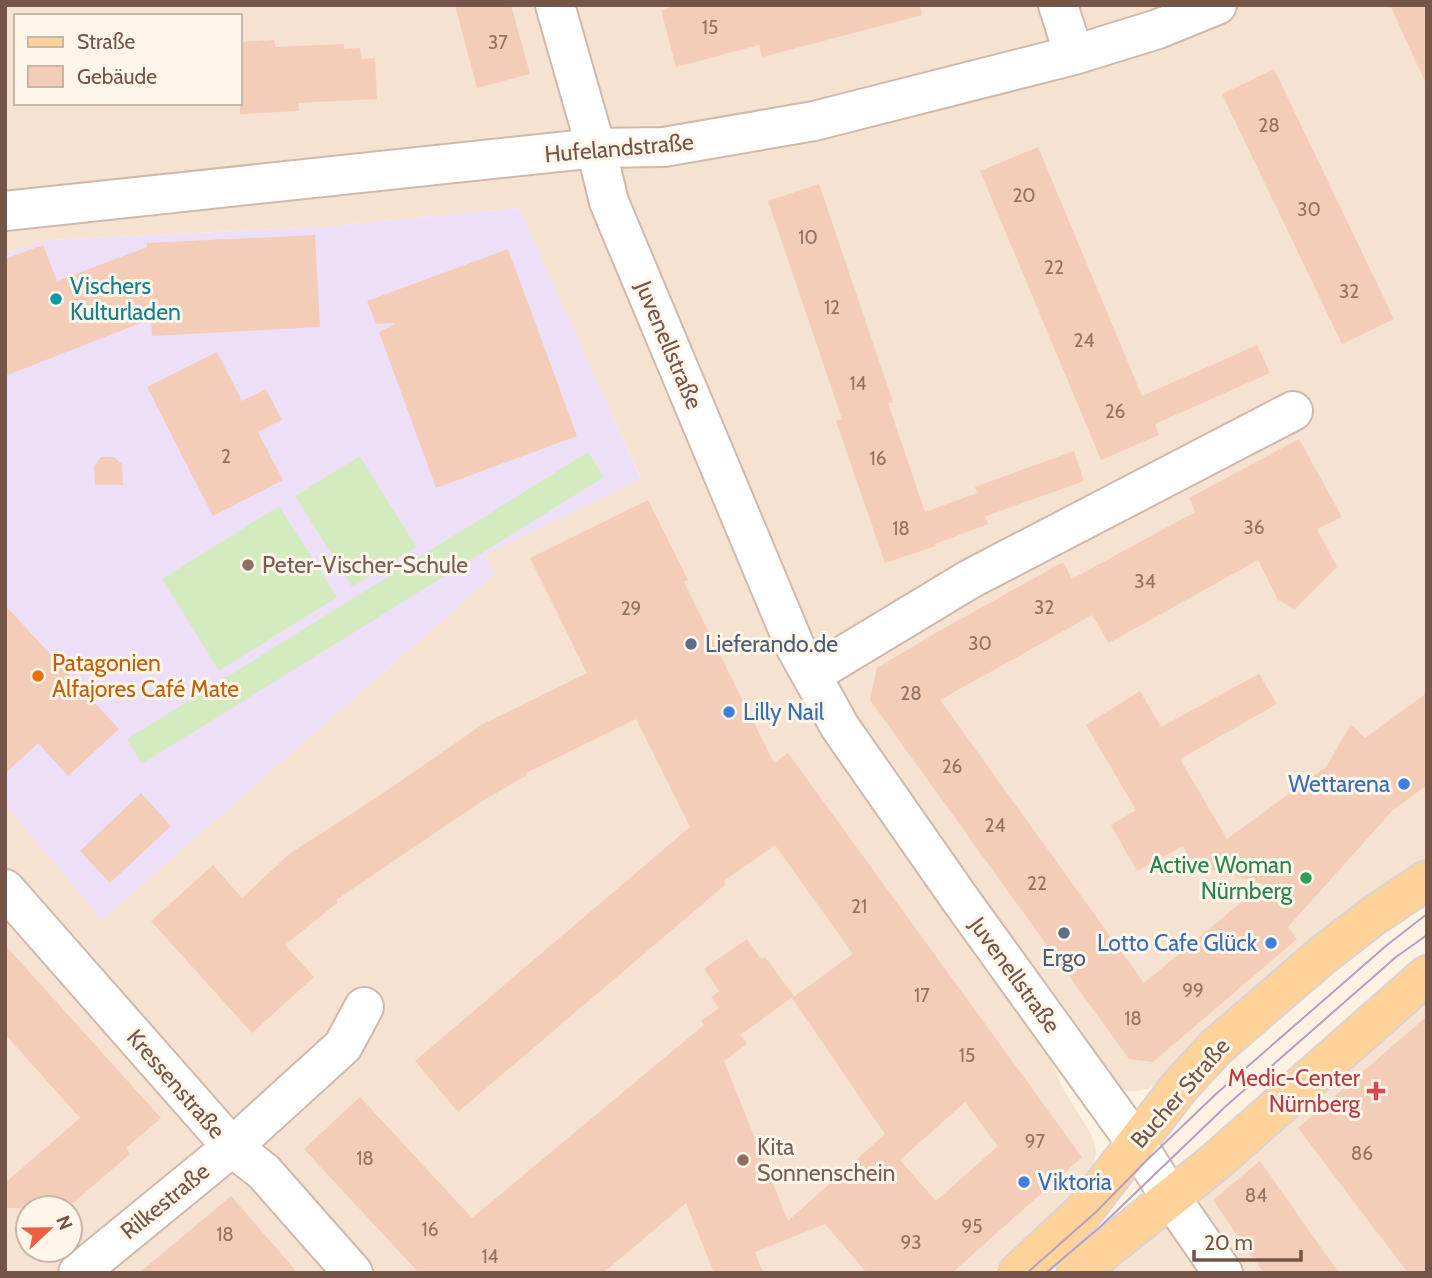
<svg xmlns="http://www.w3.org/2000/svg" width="1432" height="1278" font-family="Cabin,sans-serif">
	<rect width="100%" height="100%" fill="#fdf1e2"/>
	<path fill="#f5e2d0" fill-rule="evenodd" d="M5,5H1427V858L1400,876L1290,960L1205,1035L1158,1083L1148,1089L1136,1091H1127L1118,1086L1107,1075L873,746L801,628L631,220L633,208L599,216L604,223L790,672L810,707L843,755L1045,1044L1061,1085L1092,1136L1095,1146L1096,1153L1093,1168L1055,1215L992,1273H5V801L102,920L495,574L485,555L641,478L518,208L321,227L48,240L5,253ZM16,16H240V103H16ZM28,1208H70V1250H28Z
		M1427,993V1273H1107Z"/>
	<path fill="#eedff9" d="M519,208L641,479L485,555L495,574L102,920L5,804V253L48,240L321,227Z"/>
	<path fill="#d4ebc0" d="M588,452L604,477L142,764L127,739Z
		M360,456L416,547L352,587L295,496Z
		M279,506L337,597L219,671L162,579Z"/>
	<path fill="#f3cdb8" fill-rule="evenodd" d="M455,5H511L530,74L477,88Z
		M678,5H920L922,15L762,57L759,45L676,67L661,10Z
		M1390,5H1427V86Z
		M274,40L275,47L344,44V49L360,48L361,59L375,58L377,99L298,103L299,111L240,114V42Z
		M1274,69L1394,319L1342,344L1222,94Z
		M1038,147L1142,396L1257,345L1270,373L1155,424L1159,435L1101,460L980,171Z
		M819,184L893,402L888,403L925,512L977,493L975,487L1074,451L1084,481L986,516L983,509L988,524L935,544L936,546L885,563L836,421L842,419L768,201Z
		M315,235L320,327L152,336L151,319L5,376V259L43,245L57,281L147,247V243Z
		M508,249L577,436L436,488L379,332L396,323L376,324L367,301Z
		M217,352L242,401L266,389L282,420L258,432L283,480L213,516L147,387Z
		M1299,439L1342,517L1317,529L1337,567L1295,609L1278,600L1258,560L1109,643L1092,615L940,700L1144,983L1263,884L1192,864L1183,846L1137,871L1111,825L1136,810L1086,725L1140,691L1161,727L1259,674L1277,704L1180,759L1227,839L1326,767L1351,724L1365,738L1427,693V785L1393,810L1288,927L1297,939L1153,1062L1129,1059L870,700L877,668L934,634L1063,562L1072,579L1195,512L1189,498Z
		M101,457H114L122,464L123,485H95L94,466Z
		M648,500L688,580L684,582L774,763L788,753L1082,1157L952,1273H867L825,1224L755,1252L763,1273H714L686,1203L603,1273H419L304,1149L360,1097L472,1218L704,1025L701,1021L719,1008L711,997L719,991L704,969L747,939L761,959L765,957L794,996L740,1035L747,1044L724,1061L788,1221L885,1134L792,998L853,954L775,845L724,881L726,884L458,1112L415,1061L690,827L636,719L526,773L527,775L481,802L336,900L337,903L285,945L314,977L252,1033L151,921L213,865L242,898L289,854L382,794L483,724L587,673L530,558ZM965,1102L998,1146L936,1201L900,1160Z
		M5,605L119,729L68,776L38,743L5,774Z
		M141,793L171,826L110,883L80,851Z
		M5,945L161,1118L126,1148L130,1154L67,1208H5V1183L80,1118L5,1034Z
		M1427,1016V1273H1408L1298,1128Z
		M1260,1161L1339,1273H1264L1250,1254L1213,1200Z
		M231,1196L298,1273H139Z"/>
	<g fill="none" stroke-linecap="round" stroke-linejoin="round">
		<defs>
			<path id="minor" d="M555,5L596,148L609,202L795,646L840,727L960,899L1136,1143L1171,1198L1223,1273
				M1058,5L1074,55
				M5,211L596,148L664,147L814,121L1074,55L1158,29L1217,5
				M811,675L970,579L1293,411
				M5,889L232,1147L264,1172L353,1273
				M78,1273L232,1147L343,1046L364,1007"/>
			<path id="major" d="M1018,1273L1082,1213L1181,1085L1216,1047L1324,954L1372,917L1427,880
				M1076,1273L1214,1163L1427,975"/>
		</defs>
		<use href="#minor" stroke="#d0b9ab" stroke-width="42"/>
		<use href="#major" stroke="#dbd3cf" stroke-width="42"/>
		<use href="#minor" stroke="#fff" stroke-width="38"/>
		<use href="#major" stroke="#fed298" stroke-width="38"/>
		<path stroke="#b3a0c6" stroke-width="2" d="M1027,1273L1096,1212L1147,1160L1216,1094L1387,945L1427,914
			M1046,1273L1101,1226L1226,1106L1396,957L1427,935"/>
	</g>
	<circle fill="#0f9aa8" stroke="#fff5e9" stroke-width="2.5" cx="56" cy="299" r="7"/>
	<g fill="#8d6e63" stroke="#fff5e9" stroke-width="2.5">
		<circle cx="248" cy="565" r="7"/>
		<circle cx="743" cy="1160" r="7"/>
	</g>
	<g fill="#5c6f8a" stroke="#fff5e9" stroke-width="2.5">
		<circle cx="691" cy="644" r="7"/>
		<circle cx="1064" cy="933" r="7"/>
	</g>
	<circle fill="#e8710a" stroke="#fff5e9" stroke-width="2.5" cx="38" cy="676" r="7"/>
	<g fill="#3f7fe0" stroke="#fff5e9" stroke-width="2.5">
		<circle cx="729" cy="712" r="7"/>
		<circle cx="1404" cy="784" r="7"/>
		<circle cx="1271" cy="943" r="7"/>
		<circle cx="1024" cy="1182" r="7"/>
	</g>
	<circle fill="#2e9e5b" stroke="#fff5e9" stroke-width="2.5" cx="1306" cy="878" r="7"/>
	<path fill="#e0444e" stroke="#fff5e9" stroke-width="2.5" d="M1372.5 1080.5h7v7h7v7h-7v7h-7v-7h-7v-7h7z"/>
	<g text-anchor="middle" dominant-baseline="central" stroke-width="6" stroke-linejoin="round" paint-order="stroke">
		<g font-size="19" fill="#947363">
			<text x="710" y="27">15</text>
			<text x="498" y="42">37</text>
			<text x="1269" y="125">28</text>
			<text x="1024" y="195">20</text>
			<text x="1309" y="209">30</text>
			<text x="808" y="237">10</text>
			<text x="1054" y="267">22</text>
			<text x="1349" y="291">32</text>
			<text x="832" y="307">12</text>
			<text x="1084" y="340">24</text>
			<text x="858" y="383">14</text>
			<text x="1115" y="411">26</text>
			<text x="226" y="456">2</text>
			<text x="878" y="458">16</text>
			<text x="1254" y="527">36</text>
			<text x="901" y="528">18</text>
			<text x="1145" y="581">34</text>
			<text x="1044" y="607">32</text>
			<text x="631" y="608">29</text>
			<text x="980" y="643">30</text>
			<text x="911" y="693">28</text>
			<text x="952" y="766">26</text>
			<text x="995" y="825">24</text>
			<text x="1037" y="883">22</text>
			<text x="859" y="906">21</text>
			<text x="1193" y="990">99</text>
			<text x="922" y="995">17</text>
			<text x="1133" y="1018">18</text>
			<text x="967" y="1055">15</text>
			<text x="1035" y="1141">97</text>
			<text x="1362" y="1153">86</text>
			<text x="365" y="1158">18</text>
			<text x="1256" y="1195">84</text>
			<text x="972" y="1226">95</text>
			<text x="430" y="1229">16</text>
			<text x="225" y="1234">18</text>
			<text x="911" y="1242">93</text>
			<text x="490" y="1256">14</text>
		</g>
		<g font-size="23" fill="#755547" stroke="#fff5e9">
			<text transform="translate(619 148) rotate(-5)">Hufelandstraße</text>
			<text transform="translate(669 345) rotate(67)">Juvenellstraße</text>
			<text transform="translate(1015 975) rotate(54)">Juvenellstraße</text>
			<text transform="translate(176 1084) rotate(49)">Kressenstraße</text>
			<text transform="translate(1180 1093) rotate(-49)">Bucher Straße</text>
			<text transform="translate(165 1201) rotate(-39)">Rilkestraße</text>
		</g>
		<g font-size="23" fill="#0d838f" stroke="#fff5e9" text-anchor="start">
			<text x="70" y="286">Vischers<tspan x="70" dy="26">Kulturladen</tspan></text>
		</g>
		<g font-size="23" fill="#785e54" stroke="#fff5e9" text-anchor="start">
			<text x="262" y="565">Peter-Vischer-Schule</text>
			<text x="757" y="1147">Kita<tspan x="757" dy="26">Sonnenschein</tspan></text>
		</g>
		<g font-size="23" fill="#4e5e75" stroke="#fff5e9" text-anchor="start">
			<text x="705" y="644">Lieferando.de</text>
			<text x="1064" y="958" text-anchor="middle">Ergo</text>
		</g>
		<g font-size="23" fill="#c56008" stroke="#fff5e9" text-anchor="start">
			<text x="52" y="663">Patagonien<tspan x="52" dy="26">Alfajores Café Mate</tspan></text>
		</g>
		<g font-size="23" fill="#366cbe" stroke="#fff5e9" text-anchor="start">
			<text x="743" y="712">Lilly Nail</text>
			<text x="1390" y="784" text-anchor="end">Wettarena</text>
			<text x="1257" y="943" text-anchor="end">Lotto Cafe Glück</text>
			<text x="1038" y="1182">Viktoria</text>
		</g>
		<g font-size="23" fill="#27864d" stroke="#fff5e9" text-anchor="end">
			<text x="1292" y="865">Active Woman<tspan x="1292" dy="26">Nürnberg</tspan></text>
		</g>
		<g font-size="23" fill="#be3a42" stroke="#fff5e9" text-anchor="end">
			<text x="1360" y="1078">Medic-Center<tspan x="1360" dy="26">Nürnberg</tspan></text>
		</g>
	</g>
	<rect width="1432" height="1278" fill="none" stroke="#755547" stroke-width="14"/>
	<rect x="14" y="14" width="228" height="91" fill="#fff5e9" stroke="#c8b5a8" stroke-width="2"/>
	<rect x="28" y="37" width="35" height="10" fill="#fed298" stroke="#c8b5a8" stroke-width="2"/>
	<text x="77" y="49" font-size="21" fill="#755547">Straße</text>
	<rect x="28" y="66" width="35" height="21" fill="#f3cdb8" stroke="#c8b5a8" stroke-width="2"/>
	<text x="77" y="84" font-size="21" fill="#755547">Gebäude</text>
	<g transform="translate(49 1229) rotate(68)"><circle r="33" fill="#fff5e9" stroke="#c8b5a8" stroke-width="2"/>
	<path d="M0-5L12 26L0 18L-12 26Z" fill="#eb5f42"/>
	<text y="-10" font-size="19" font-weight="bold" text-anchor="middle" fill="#755547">N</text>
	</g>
	<path d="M1194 1250v10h107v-10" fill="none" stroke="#755547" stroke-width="3.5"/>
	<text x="1204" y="1250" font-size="21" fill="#755547" stroke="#fff5e9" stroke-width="5" paint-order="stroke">20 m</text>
</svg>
